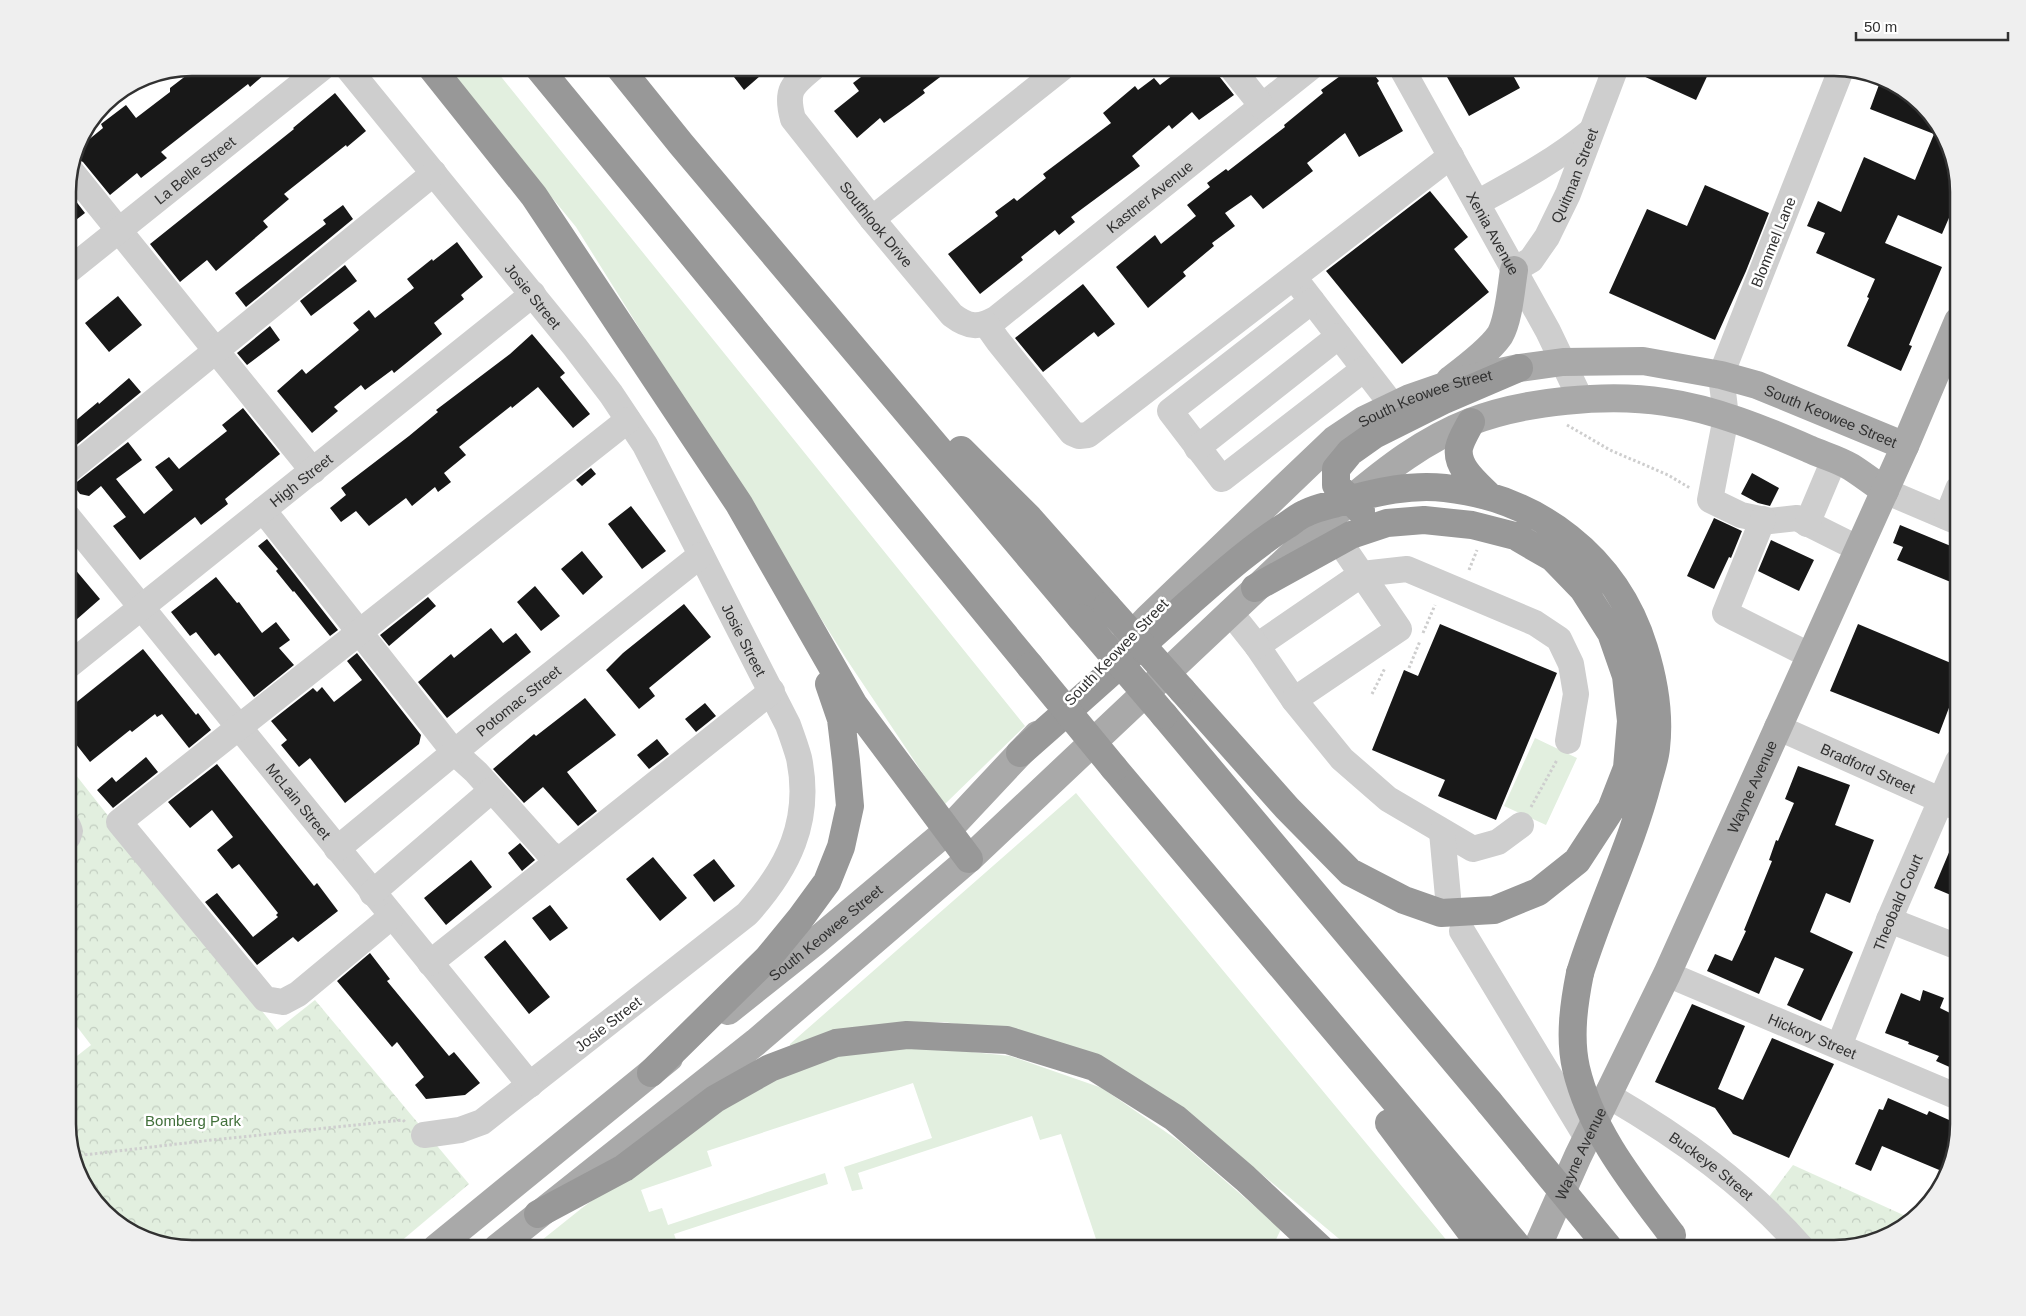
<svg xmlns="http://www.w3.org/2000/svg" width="2026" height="1316" font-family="Arial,sans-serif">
	<defs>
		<pattern id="forest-crowns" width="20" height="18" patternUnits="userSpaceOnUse" patternTransform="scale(1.25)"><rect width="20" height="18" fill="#e2efdf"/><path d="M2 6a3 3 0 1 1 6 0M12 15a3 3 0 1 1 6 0" fill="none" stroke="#c2cdc0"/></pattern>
	</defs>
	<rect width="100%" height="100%" fill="#fff"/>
	<path fill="#e2efdf" d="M446,68H494L1025,726L944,805L847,660L576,227Z
		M1535,738L1577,758L1546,825L1504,806Z
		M1076,793L1453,1248H1350L1202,1124L1010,1032L944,1022L885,1024L790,1049V1044Z
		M924,1047L1010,1056L1102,1088L1179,1141L1281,1229L1272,1248H1099L1061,1134L1040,1140L1032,1116L858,1173L863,1189L852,1191L844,1167L932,1138L913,1083L707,1151L712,1166L641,1190L649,1212L662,1208L668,1225L825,1173L828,1184L674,1234L679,1248H532L582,1208L716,1109L783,1073L853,1052Z"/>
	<path fill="url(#forest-crowns)" d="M68,765L277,1030L315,1000L469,1184L393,1248H193L123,1228L84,1186L68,1131V1063L91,1045L68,1015Z
		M1793,1165L1910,1218L1896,1232L1834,1248H1802L1762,1206Z"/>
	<path fill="#181818" d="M196,68H272L250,87L248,84L161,152L167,158L141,178L137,173L110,195L83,162L74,157L76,150L103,128L101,124L126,105L136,118L170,92V88Z
		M727,68H769L744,90Z
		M873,68H952L923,90L925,93L909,105L884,123L880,118L857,138L834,111L859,91L853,83Z
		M1182,68H1216L1219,76L1234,95L1199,120L1192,112L1172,129L1169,125L1132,156L1140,166L1071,217L1075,222L1059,235L1055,230L1021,257L1023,260L980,294L948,254L998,216L995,212L1014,198L1017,201L1046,178L1043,174L1111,123L1103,113L1135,86L1138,90L1154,78L1160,85Z
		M1251,68H1269L1258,76Z
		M1351,68H1369L1379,81L1377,83L1403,131L1359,157L1345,133L1307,163L1313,171L1263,209L1251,195L1225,213L1235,226L1212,243L1214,246L1183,272L1186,276L1148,308L1116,267L1155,235L1161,244L1196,216L1187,205L1210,187L1207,183L1226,169L1228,171L1285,127L1284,125L1323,93L1321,90Z
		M1442,68H1509L1520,88L1469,116Z
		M1631,68H1711L1696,100L1630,70Z
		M1880,82L1903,88L1942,130L1958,192V197L1942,234L1898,215L1885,243L1942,267L1909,345L1912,346L1901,371L1847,346L1869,298L1867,297L1875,279L1816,253L1825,233L1807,226L1818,201L1841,212L1864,157L1915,180L1934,134L1870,109Z
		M335,93L366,131L347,147L346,145L284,194L289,199L263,221L268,227L216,271L207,260L180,282L150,244L294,129L293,128Z
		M1705,185L1769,213L1746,271L1715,340L1609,293L1647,209L1687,226Z
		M68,191L85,213L68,226Z
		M1430,191L1468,237L1454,249L1489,292L1402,364L1326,271Z
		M343,205L353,219L246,307L235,293L326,224L323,220Z
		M457,242L483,277L461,295L464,299L434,323L442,334L394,373L392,370L365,390L361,385L334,407L338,411L312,433L277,391L302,369L306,374L359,330L353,323L369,310L375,318L414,288L407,279L432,259L433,261Z
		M345,265L357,281L311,316L300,301Z
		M1083,284L1115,324L1098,337L1094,332L1043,372L1015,338Z
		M118,296L142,325L109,352L85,323Z
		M270,326L280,340L247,365L237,353Z
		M532,334L565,373L560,377L590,414L573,428L538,387L512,408L511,406L459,447L466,455L444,473L451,482L438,492L435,487L412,506L406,498L369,526L356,511L341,522L330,508L346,495L341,488L409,436L438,412L436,410L510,354Z
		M129,378L141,392L68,452V427L98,402L99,404Z
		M243,408L280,454L225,499L228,504L201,525L195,517L140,560L113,526L126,517L101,486L89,496L80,494L73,485L128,442L142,460L116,479L144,514L173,490L155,467L169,457L179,469L227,431L222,425Z
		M591,468L596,474L582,486L576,480Z
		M1752,473L1779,488L1770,506L1758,503L1741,494Z
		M631,506L666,551L642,569L608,524Z
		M1714,518L1742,531L1731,558L1729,557L1714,589L1687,576Z
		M1900,525L1958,549V585L1897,560L1903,547L1893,543Z
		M267,539L338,630L330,636L294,591L293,592L276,571L278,569L258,546Z
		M1771,540L1814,560L1799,591L1758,571Z
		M582,551L603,577L583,595L561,569Z
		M68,561L100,599L68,627Z
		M216,577L237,603L239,602L262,633L276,622L290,640L279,648L294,665L254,697L219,653L215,656L196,632L190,636L171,612Z
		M535,586L560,616L541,631L517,602Z
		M428,597L436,606L389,646L380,635Z
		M684,604L711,637L649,688L655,696L639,709L606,670L623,653Z
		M1440,624L1557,673L1496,820L1438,796L1445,780L1372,750L1404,670L1418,676Z
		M1858,624L1958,666V684L1939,734L1830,691Z
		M491,628L503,643L516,633L531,652L447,718L418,682L451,654L454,658Z
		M143,649L196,715L198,713L211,730L189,748L162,714L157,717L155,714L132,732L130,730L90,762L68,734V709Z
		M357,653L421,735L419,744L345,803L310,758L299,767L281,745L287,740L271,721L313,688L317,692L322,687L334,702L362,680L347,661Z
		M585,698L616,735L567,772L597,811L578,826L543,787L524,803L493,769L534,734L536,736Z
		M705,703L716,716L696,732L685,719Z
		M657,739L669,754L649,769L637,755Z
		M146,757L158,772L113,808L97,790L112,777L116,782Z
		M217,764L314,886L317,883L338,911L298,942L293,937L257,965L205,902L217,893L253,937L278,917L276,915L278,913L239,864L232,869L217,850L233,837L212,810L190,828L168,802Z
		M1798,766L1850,785L1835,825L1874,840L1850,903L1826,893L1810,932L1853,952L1821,1021L1787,1005L1804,969L1775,957L1759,994L1707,971L1715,954L1732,961L1746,931L1744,930L1772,861L1769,860L1776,840L1778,841L1794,803L1785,799Z
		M1958,831V898L1934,888Z
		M520,843L535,860L522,871L508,853Z
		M653,857L687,898L660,921L626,879Z
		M714,859L735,886L714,902L693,875Z
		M471,860L492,887L446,925L424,898Z
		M550,905L568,928L550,941L532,918Z
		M505,940L550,997L529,1014L484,957Z
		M370,953L390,979L387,981L449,1056L454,1052L480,1083L465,1095L426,1099L415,1085L424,1077L397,1042L392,1047L337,981Z
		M1923,990L1944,998L1940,1008L1958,1017V1058L1954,1069L1936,1061L1939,1056L1908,1044L1909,1042L1885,1033L1901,993L1920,1001Z
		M1692,1004L1745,1026L1718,1089L1743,1100L1772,1038L1834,1064L1789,1158L1733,1134L1715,1108L1655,1082Z
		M1888,1098L1927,1115L1929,1111L1958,1124L1944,1172L1882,1146L1871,1171L1855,1164L1879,1109L1883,1110Z"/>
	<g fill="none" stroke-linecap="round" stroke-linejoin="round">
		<path stroke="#cecece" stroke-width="3" stroke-dasharray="2.5 2.5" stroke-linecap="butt" d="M1567,425L1610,450L1668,475L1690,488
			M1469,570L1477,550
			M1423,633L1435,605
			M1409,668L1420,641
			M1372,694L1385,668
			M1531,807L1557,760
			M68,1129V1133
			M75,1156L203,1141L403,1120L405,1122"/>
		<g stroke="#cecece" stroke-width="26">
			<path id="s1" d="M347,67L575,347L611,394L645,445L788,725C792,736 796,747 799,758C812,821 788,869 747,914L482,1122L460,1130L424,1135"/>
			<path id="s2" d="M814,67C792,85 785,90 793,119L872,219L952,315C969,328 979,328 997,318L1311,67"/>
			<path d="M1231,67L1262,106"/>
			<path id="s3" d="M1401,67L1548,331L1581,400"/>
			<path d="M1841,70L1721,375L1726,417L1710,500L1741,515L1770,521L1797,518L1859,549"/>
			<path d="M71,171L313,471"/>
			<path d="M1477,203C1517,181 1555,161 1590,132"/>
			<path d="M872,219L1063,67"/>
			<path id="s4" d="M1514,270L1531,260L1547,237L1568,194L1616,67"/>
			<path id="s5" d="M68,271L323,67"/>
			<path d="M1302,288L1393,406"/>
			<path d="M1312,301L1170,411L1222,479L1364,369"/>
			<path d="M986,324L998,341L1072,433L1079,436L1088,435L1451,156"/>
			<path d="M1197,448L1339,336"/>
			<path d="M68,471L434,173"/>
			<path d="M1885,491L1958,522"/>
			<path d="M263,510L454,752L476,772L548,852L559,860"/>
			<path id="s6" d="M68,517L530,1085"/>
			<path d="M1947,517L1958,489"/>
			<path d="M1763,519L1725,613L1811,656"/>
			<path d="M1807,524L1834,460"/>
			<path d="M1339,541C1359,570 1379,600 1399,629L1294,700L1257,646L1362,574L1407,569L1535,623L1559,639L1571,664L1576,694L1568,741"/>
			<path d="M1230,612L1257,646"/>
			<path id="s7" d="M68,666L533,294"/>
			<path d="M1294,700L1342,759L1388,799L1473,849L1498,842L1521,825"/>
			<path id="s8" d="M1777,727L1958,808"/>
			<path d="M68,826L70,831L68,837"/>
			<path d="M1442,832L1448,897"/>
			<path id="s9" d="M337,849L497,717L701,555"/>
			<path d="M372,893L492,790"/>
			<path d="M392,916L298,994L283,1002L265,999L119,822L628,420"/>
			<path d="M1889,920L1958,947"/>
			<path d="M1462,931L1587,1138"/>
			<path d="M430,963L772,691"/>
			<path id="s10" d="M1667,974L1958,1097"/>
			<path id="s11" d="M1839,1046L1889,920L1958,761"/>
			<path id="s12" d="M1609,1096C1681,1138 1747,1185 1802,1248"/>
		</g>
		<g stroke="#a9a9a9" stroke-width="28">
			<path d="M1450,380C1466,368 1489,351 1500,335C1509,319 1511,288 1514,270"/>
			<path id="s13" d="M1117,651L1148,618L1334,440L1364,420L1410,398L1459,381L1519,368L1563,362L1643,361L1721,375L1757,385L1905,446"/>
			<path id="s14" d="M728,1011L816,941L947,831L1037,735"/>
			<path d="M436,1248L669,1058"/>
			<path d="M497,1248L756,1042L969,859L1350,500C1387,469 1424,440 1470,422C1524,401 1608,393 1665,402C1714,409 1763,429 1809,449C1822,455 1838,459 1851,467C1862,474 1874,483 1885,491"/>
			<path id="s15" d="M1537,1248L1578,1156L1667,974L1905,446L1958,321"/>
		</g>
		<path stroke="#989898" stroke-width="28" d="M431,67L534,196L739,504L854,705L969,859
			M538,67L1030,666
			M619,67L681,144L1081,618
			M1471,422C1467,430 1461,439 1459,448C1456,467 1476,483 1488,495
			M961,450L1029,518L1107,606
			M1361,511L1336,485V469L1350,452L1374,435L1442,401L1519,368
			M1182,690L1287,808L1350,872L1404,900L1441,913L1494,910L1538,892L1577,861L1611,809L1627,768L1631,721L1626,676L1611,633L1583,589L1553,558L1515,536L1472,525L1424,520L1387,523L1351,535L1255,588
			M1164,715L1489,1102
			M1020,753C1077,703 1133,653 1190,602C1221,575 1252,547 1287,525C1293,521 1300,515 1306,513C1318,507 1332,505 1344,501C1376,492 1411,484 1445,488C1538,498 1616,557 1644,648C1654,680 1660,714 1656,748C1655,759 1651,770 1648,781C1631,847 1600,908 1580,973
			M1114,768L1519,1248
			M651,1073L768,958L800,919L827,882L841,847L850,806L846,761L841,719L829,684
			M1389,1123L1483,1248
			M538,1214L624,1168L715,1099L770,1068L836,1043L907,1035L1007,1040L1094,1067L1175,1118L1245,1178L1320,1248"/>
		<path stroke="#989898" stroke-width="28" d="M1107,606L1182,690
			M1081,618L1164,715
			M1030,666L1114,768
			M1580,973C1574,1003 1569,1037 1576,1068C1591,1132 1633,1183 1672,1235
			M1489,1102L1609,1248"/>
	</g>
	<g text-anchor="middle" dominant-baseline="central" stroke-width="5" stroke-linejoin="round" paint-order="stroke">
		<g font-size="15" fill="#313131" stroke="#fff">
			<text stroke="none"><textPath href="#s5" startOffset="162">La Belle Street</textPath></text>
			<text stroke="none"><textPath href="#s4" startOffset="115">Quitman Street</textPath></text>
			<text stroke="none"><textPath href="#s2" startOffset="558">Kastner Avenue</textPath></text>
			<text stroke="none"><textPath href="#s2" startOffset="196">Southlook Drive</textPath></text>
			<text stroke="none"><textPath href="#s3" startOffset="190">Xenia Avenue</textPath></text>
			<text transform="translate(1773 242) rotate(-68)">Blommel Lane</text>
			<text stroke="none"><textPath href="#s1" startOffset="295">Josie Street</textPath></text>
			<text stroke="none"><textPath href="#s13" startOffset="404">South Keowee Street</textPath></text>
			<text stroke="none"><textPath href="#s13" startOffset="824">South Keowee Street</textPath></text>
			<text stroke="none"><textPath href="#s7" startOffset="298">High Street</textPath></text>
			<text stroke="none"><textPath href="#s1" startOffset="700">Josie Street</textPath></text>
			<text transform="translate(1116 652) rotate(-46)">South Keowee Street</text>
			<text stroke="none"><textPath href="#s9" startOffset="234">Potomac Street</textPath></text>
			<text stroke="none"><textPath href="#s8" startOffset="100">Bradford Street</textPath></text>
			<text stroke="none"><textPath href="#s15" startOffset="509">Wayne Avenue</textPath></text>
			<text stroke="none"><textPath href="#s6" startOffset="366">McLain Street</textPath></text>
			<text stroke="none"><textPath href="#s11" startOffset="155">Theobald Court</textPath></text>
			<text stroke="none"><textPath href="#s14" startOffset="125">South Keowee Street</textPath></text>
			<text transform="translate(608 1024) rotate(-38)">Josie Street</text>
			<text stroke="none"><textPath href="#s10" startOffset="158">Hickory Street</textPath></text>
			<text stroke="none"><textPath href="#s15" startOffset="104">Wayne Avenue</textPath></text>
			<text stroke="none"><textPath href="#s12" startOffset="124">Buckeye Street</textPath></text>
		</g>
		<g font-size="15" fill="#42703b" stroke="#fff">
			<text x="193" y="1120">Bomberg Park</text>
		</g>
	</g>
	<path d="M0 0H2026V1316H0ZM192 76H1834A116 116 0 0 1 1950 192V1124A116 116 0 0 1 1834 1240H192A116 116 0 0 1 76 1124V192A116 116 0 0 1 192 76Z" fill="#efefef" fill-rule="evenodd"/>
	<path fill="none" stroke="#313131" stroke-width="2.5" d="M192 76H1834A116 116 0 0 1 1950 192V1124A116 116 0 0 1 1834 1240H192A116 116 0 0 1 76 1124V192A116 116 0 0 1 192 76Z"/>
	<path d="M1856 32v8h152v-8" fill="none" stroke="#313131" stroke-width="2.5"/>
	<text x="1864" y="32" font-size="15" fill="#313131" stroke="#ffffff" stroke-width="4" paint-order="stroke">50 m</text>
</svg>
